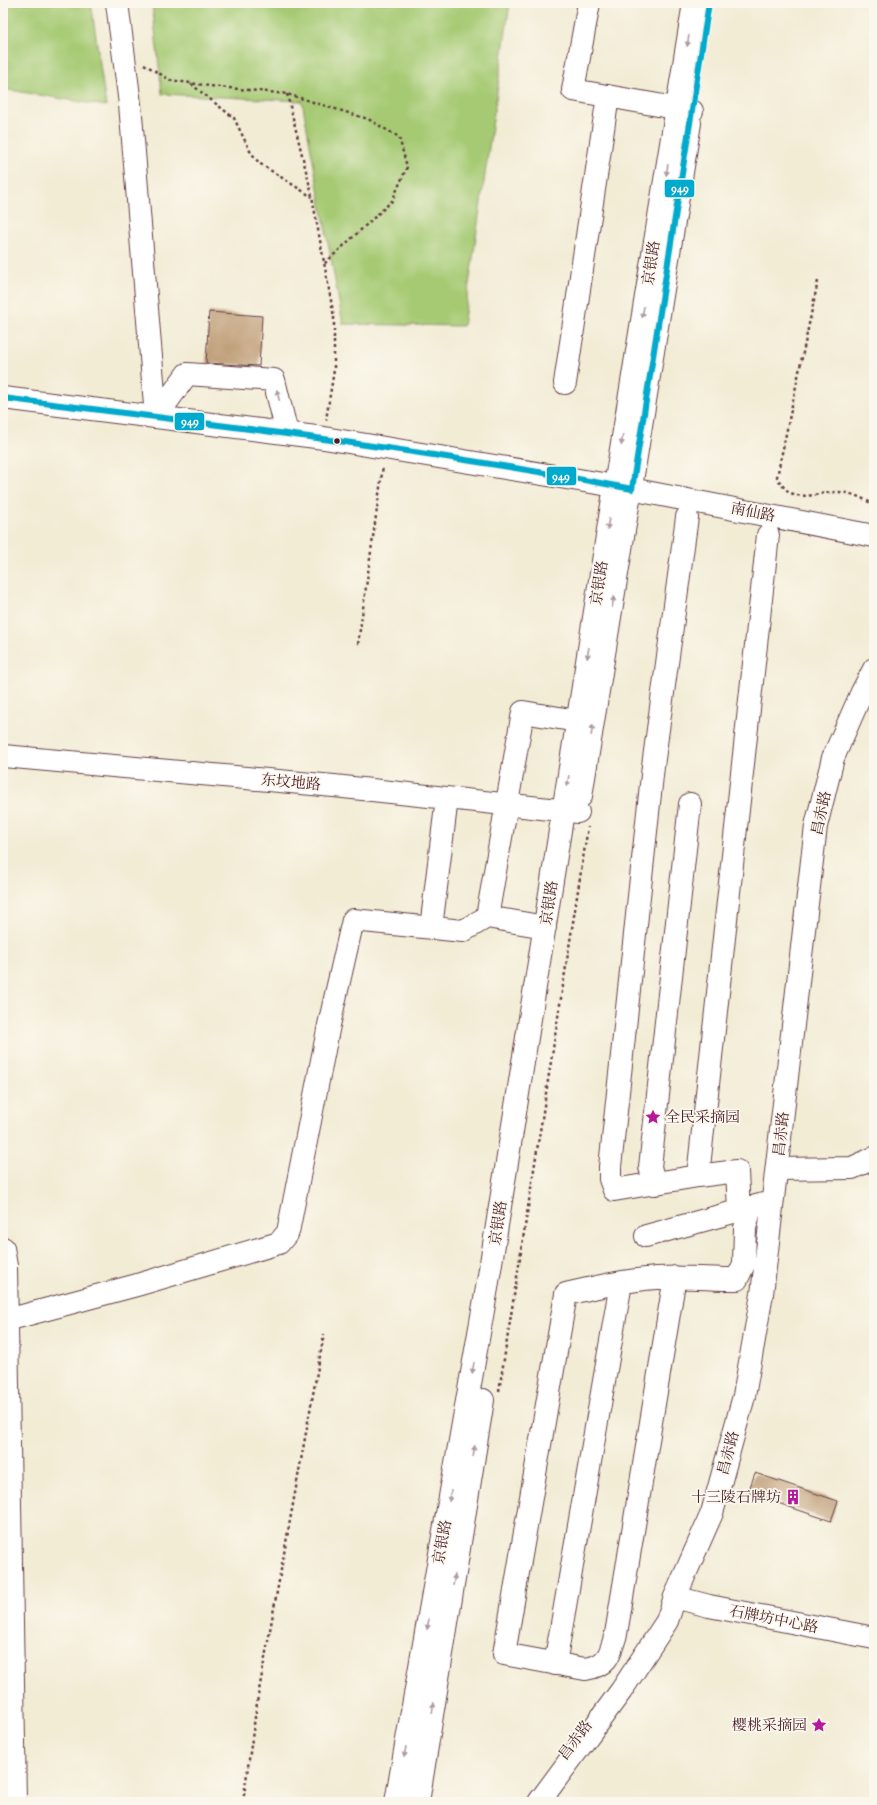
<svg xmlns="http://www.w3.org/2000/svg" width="877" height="1805" font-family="'IM FELL Great Primer','Noto Serif SC',serif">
	<rect width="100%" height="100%" fill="#fbf7ec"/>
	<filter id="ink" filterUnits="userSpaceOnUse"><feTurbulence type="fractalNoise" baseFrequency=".025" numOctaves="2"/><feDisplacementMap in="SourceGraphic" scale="8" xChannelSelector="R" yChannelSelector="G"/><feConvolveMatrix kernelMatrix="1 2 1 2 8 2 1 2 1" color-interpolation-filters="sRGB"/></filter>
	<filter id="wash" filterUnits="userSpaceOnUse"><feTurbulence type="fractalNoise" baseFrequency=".012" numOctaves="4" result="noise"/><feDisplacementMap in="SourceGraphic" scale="16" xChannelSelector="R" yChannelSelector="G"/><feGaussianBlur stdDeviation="0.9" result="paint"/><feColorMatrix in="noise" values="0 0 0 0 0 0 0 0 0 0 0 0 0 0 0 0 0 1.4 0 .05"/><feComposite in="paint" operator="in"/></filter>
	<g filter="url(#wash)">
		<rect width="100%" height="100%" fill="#f2ecd5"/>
		<path fill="#a6ca73" stroke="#78744f" d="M3,3H91L106,106L3,89Z
			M152,3H510L463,326L343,324L302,101L162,94Z"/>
		<g id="blocks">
			<path fill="#c09f79" d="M209,312L262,316L259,366L206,363Z
				M755,1473L838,1501L831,1521L748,1493Z"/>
		</g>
	</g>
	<g filter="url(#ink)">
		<use href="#blocks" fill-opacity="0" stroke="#633e44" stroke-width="1"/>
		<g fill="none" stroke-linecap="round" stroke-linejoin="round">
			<defs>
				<path id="minor" d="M117,3L130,104L156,417
					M589,3L573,90L692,111
					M565,383L608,96
					M156,417L187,374L274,380L287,433
					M615,486L874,536
					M687,517L653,766L610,1167V1179L614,1190L698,1176L768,535
					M3,756L334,786L578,812
					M545,927L487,917L523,712L577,721
					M431,928L447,798
					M777,1169L852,1168L874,1158
					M698,1176L737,1171L739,1210
					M655,1184L650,1167L690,804
					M646,1236L763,1204
					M3,1248L6,1266L15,1802
					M675,1277L616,1634C610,1654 608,1666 585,1669L504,1654L566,1294C596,1287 626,1280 657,1278C684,1276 710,1279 737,1279L744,1264L745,1228L751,1207
					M7,1320L137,1285L279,1243L288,1232L329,1025L353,920L463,931L487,917
					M675,1597L709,1606L874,1638
					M555,1664L621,1283"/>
				<path id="major" d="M3,398L324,438L615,486
					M539,1802L621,1691L667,1621L675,1597L712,1513L744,1396L762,1294L816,826L833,758L862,692L874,669"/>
				<path id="highway" d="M581,796L690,123
					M396,1802L487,1288L615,486L694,3
					M418,1802L483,1400"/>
			</defs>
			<use href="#minor" stroke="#633e44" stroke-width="24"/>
			<use href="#major" stroke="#633e44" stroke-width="24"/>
			<use href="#highway" stroke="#633e44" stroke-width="24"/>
			<path stroke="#633e44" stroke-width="2.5" stroke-dasharray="3 3" stroke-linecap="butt" d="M144,64L170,80L210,86L287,94L368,119L399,137L407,167L392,201L324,264
				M191,84L234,118L250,151L259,163L312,197
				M287,94L311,191L334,317V370L326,420
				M818,281L777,477C792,506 811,493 837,492C850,492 863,498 874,505
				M358,644L383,466
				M499,1391L588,827
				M243,1802L258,1696L324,1334"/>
			<use href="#minor" stroke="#fff" stroke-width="22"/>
			<use href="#major" stroke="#fff" stroke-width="22"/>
			<use href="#highway" stroke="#fff" stroke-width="22"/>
			<defs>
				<path id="bus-1" d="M3,398C213,424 424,449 632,489L709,3"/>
			</defs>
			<use href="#bus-1" stroke="#fbf7ec" stroke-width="9"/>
			<use href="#bus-1" stroke="#00a9ce" stroke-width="6"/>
		</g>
		<defs><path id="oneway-solid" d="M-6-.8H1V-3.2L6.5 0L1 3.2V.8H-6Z"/></defs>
		<g fill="#ae9aa0">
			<use href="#oneway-solid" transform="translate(688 41) rotate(99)"/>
			<use href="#oneway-solid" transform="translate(667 170) rotate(99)"/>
			<use href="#oneway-solid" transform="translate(643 312) rotate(99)"/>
			<use href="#oneway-solid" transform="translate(278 395) rotate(-103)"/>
			<use href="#oneway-solid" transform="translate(622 440) rotate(99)"/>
			<use href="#oneway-solid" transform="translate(608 524) rotate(99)"/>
			<use href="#oneway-solid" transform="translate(613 602) rotate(-81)"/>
			<use href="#oneway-solid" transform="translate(588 653) rotate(99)"/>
			<use href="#oneway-solid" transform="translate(592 730) rotate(-81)"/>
			<use href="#oneway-solid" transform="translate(568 781) rotate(99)"/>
			<use href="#oneway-solid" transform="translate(473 1368) rotate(100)"/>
			<use href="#oneway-solid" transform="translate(474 1451) rotate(-81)"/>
			<use href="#oneway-solid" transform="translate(450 1496) rotate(100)"/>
			<use href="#oneway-solid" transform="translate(454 1580) rotate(-81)"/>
			<use href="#oneway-solid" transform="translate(428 1624) rotate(100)"/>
			<use href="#oneway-solid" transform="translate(433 1708) rotate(-81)"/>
			<use href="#oneway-solid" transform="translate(405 1752) rotate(100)"/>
		</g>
	</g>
	<defs>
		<symbol id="sight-bare" viewBox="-9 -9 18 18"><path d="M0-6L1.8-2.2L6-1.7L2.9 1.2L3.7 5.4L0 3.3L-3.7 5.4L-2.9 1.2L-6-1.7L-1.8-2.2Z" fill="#b5179e" stroke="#fbf7ec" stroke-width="2.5" paint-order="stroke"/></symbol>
		<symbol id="building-bare" viewBox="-9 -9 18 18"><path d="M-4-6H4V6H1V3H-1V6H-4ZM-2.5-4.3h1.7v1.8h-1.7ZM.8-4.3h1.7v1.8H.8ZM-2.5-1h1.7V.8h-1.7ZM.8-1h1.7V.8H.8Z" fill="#b5179e" stroke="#fbf7ec" stroke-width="2.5" paint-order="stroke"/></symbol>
	</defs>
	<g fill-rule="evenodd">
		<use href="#sight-bare" x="642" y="1106" width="22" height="22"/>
		<use href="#building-bare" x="782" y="1486" width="22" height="22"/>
		<use href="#sight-bare" x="808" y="1714" width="22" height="22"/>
	</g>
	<circle fill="#4a1f2b" stroke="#fbf7ec" stroke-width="1.5" cx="337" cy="441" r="3.5"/>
	<g text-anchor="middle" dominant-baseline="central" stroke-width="3.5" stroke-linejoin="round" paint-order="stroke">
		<g font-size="15" fill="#4a1f2b" stroke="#fbf7ec">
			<text transform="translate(651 263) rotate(-81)">京银路</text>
			<text transform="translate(753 512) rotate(11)">南仙路</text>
			<text transform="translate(599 583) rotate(-81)">京银路</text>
			<text transform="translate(291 782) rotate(5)">东坟地路</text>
			<text transform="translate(821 813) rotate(-78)">昌赤路</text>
			<text transform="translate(549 903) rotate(-81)">京银路</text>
			<text transform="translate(781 1134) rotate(-84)">昌赤路</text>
			<text transform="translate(498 1223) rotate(-81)">京银路</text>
			<text transform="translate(728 1453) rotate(-75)">昌赤路</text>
			<text transform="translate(442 1542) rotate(-80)">京银路</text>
			<text transform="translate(774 1619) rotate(11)">石牌坊中心路</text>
			<text transform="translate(575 1740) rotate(-53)">昌赤路</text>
		</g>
		<g font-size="15" fill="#4a1f2b" stroke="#fbf7ec" text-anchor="end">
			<text x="665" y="1117" text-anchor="start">全民采摘园</text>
			<text x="781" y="1497">十三陵石牌坊</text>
			<text x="807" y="1725">樱桃采摘园</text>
		</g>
	</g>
	<g stroke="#fbf7ec" stroke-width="1.5">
		<rect x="664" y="179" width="31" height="19" rx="4" fill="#00a9ce"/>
		<rect x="174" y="412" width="31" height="19" rx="4" fill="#00a9ce"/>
		<rect x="546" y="466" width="31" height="20" rx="4" fill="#00a9ce"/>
	</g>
	<g font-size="11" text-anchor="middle" font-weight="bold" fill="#fff">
		<text x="680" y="192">949</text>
		<text x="190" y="425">949</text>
		<text x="561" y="480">949</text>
	</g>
	<rect width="877" height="1805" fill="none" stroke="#fbf7ec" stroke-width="16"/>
</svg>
